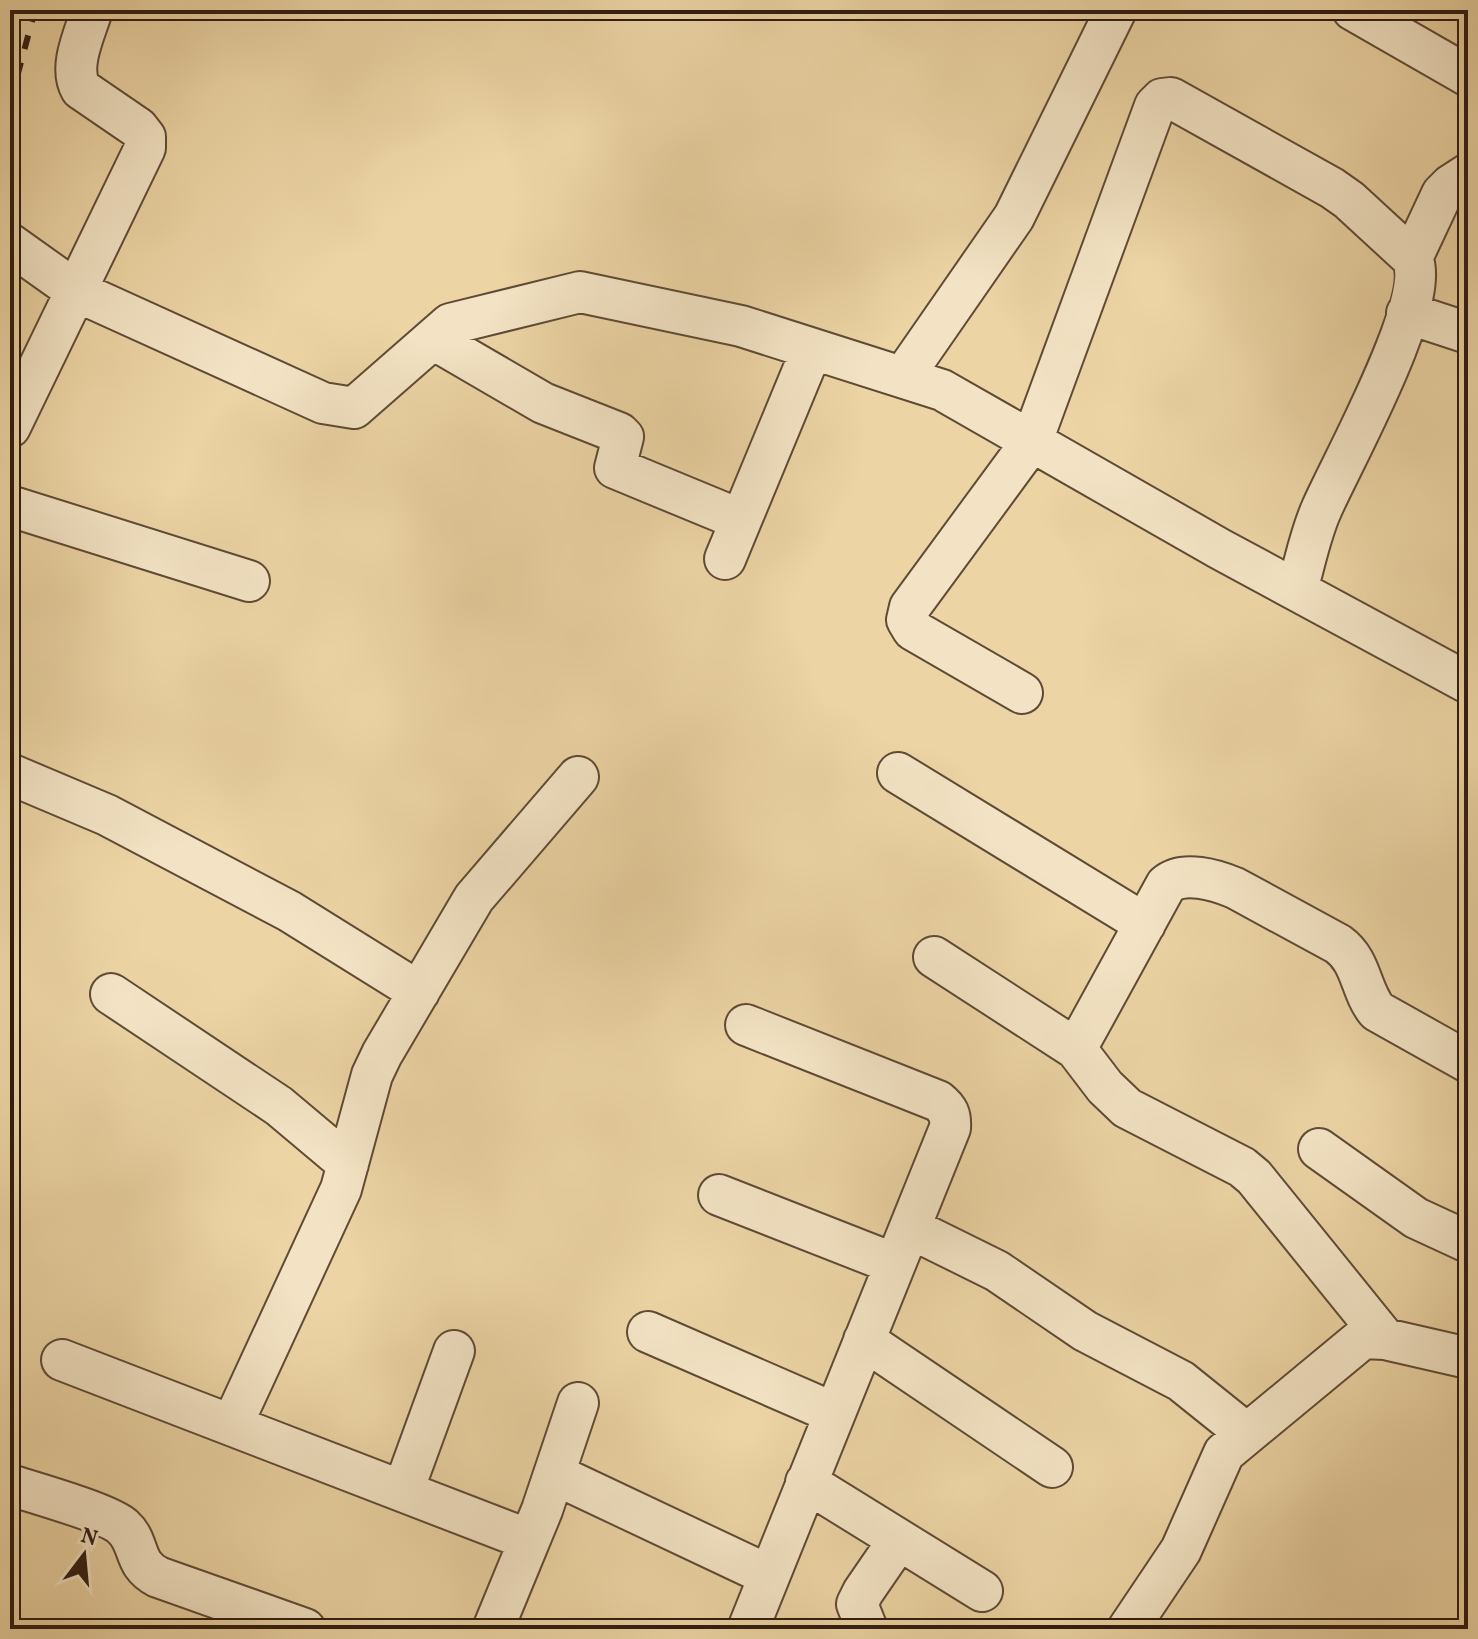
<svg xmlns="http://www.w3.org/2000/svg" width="1478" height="1639" font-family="Vollkorn,serif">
	<rect width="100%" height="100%" fill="#ecd4a4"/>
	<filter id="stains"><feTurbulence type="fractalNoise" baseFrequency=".0025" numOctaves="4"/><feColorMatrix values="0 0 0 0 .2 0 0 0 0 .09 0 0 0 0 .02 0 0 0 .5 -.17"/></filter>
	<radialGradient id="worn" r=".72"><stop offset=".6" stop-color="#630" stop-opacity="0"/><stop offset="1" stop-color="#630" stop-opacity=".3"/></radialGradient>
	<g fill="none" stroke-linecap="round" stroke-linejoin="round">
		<defs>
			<path id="minor" d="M1353,10L1468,76
				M10,244L76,291L323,403L354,408L450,324L580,292L741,326L942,390L1220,549L1468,683
				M1412,258L1442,194L1451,185L1468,174
				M1407,313L1468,333
				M433,339L543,403L619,433L623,437L615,468L741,520
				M903,377L1014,217L1116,10
				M10,427L145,148V137L138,128L81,89C68,67 85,33 92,10
				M10,506L249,581
				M725,559L812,349
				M1022,693L913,630L907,620L910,607L1032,441L1155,106L1162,99L1171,98L1332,188L1349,200L1412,258C1433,300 1342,462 1322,508C1310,534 1305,563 1297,590
				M898,773L1145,924
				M10,774L107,815L289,911L419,992
				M934,957L1076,1049L1105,1087L1127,1108L1242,1167L1254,1177L1385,1339
				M111,994L279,1106L348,1164
				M746,1025L938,1101C948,1109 951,1115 950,1128L748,1629
				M1076,1049L1166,885C1183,870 1216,880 1235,888L1338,944C1362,961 1360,990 1377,1011L1468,1062
				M1319,1149L1416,1218L1468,1242
				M719,1195L895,1264
				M910,1228L997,1271L1085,1331L1181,1381L1247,1434
				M648,1332L834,1413
				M864,1340L1052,1467
				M62,1360L529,1540
				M232,1425L341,1189L372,1075L382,1054L474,898L578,777
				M554,1474L768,1575
				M806,1482L982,1591
				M10,1485C32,1492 110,1514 123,1527C141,1543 132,1564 158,1577L305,1629
				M403,1491L454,1351
				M493,1629L542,1510L578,1403
				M867,1629L857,1604L863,1592L898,1541
				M1128,1629L1181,1550L1224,1453L1363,1338L1385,1339L1468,1358"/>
		</defs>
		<use href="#minor" stroke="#5f4a36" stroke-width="44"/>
		<use href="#minor" stroke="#f3e3c4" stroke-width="40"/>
		<path stroke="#301c11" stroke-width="6" stroke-dasharray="14 14" stroke-linecap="butt" d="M10,103L35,10"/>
	</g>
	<rect width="1478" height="1639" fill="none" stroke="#ecd4a4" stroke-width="40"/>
	<rect x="12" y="12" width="1454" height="1615" fill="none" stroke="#301c11" stroke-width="4"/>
	<rect x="20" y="20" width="1438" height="1599" fill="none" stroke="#301c11" stroke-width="2"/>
	<g transform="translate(84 1555) rotate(16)" stroke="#f3e3c4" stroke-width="6" paint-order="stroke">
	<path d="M0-6L14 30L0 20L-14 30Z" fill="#301c11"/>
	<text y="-12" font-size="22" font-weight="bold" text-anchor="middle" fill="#301c11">N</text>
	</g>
	<rect width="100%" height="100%" filter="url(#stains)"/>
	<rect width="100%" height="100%" fill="url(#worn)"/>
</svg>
